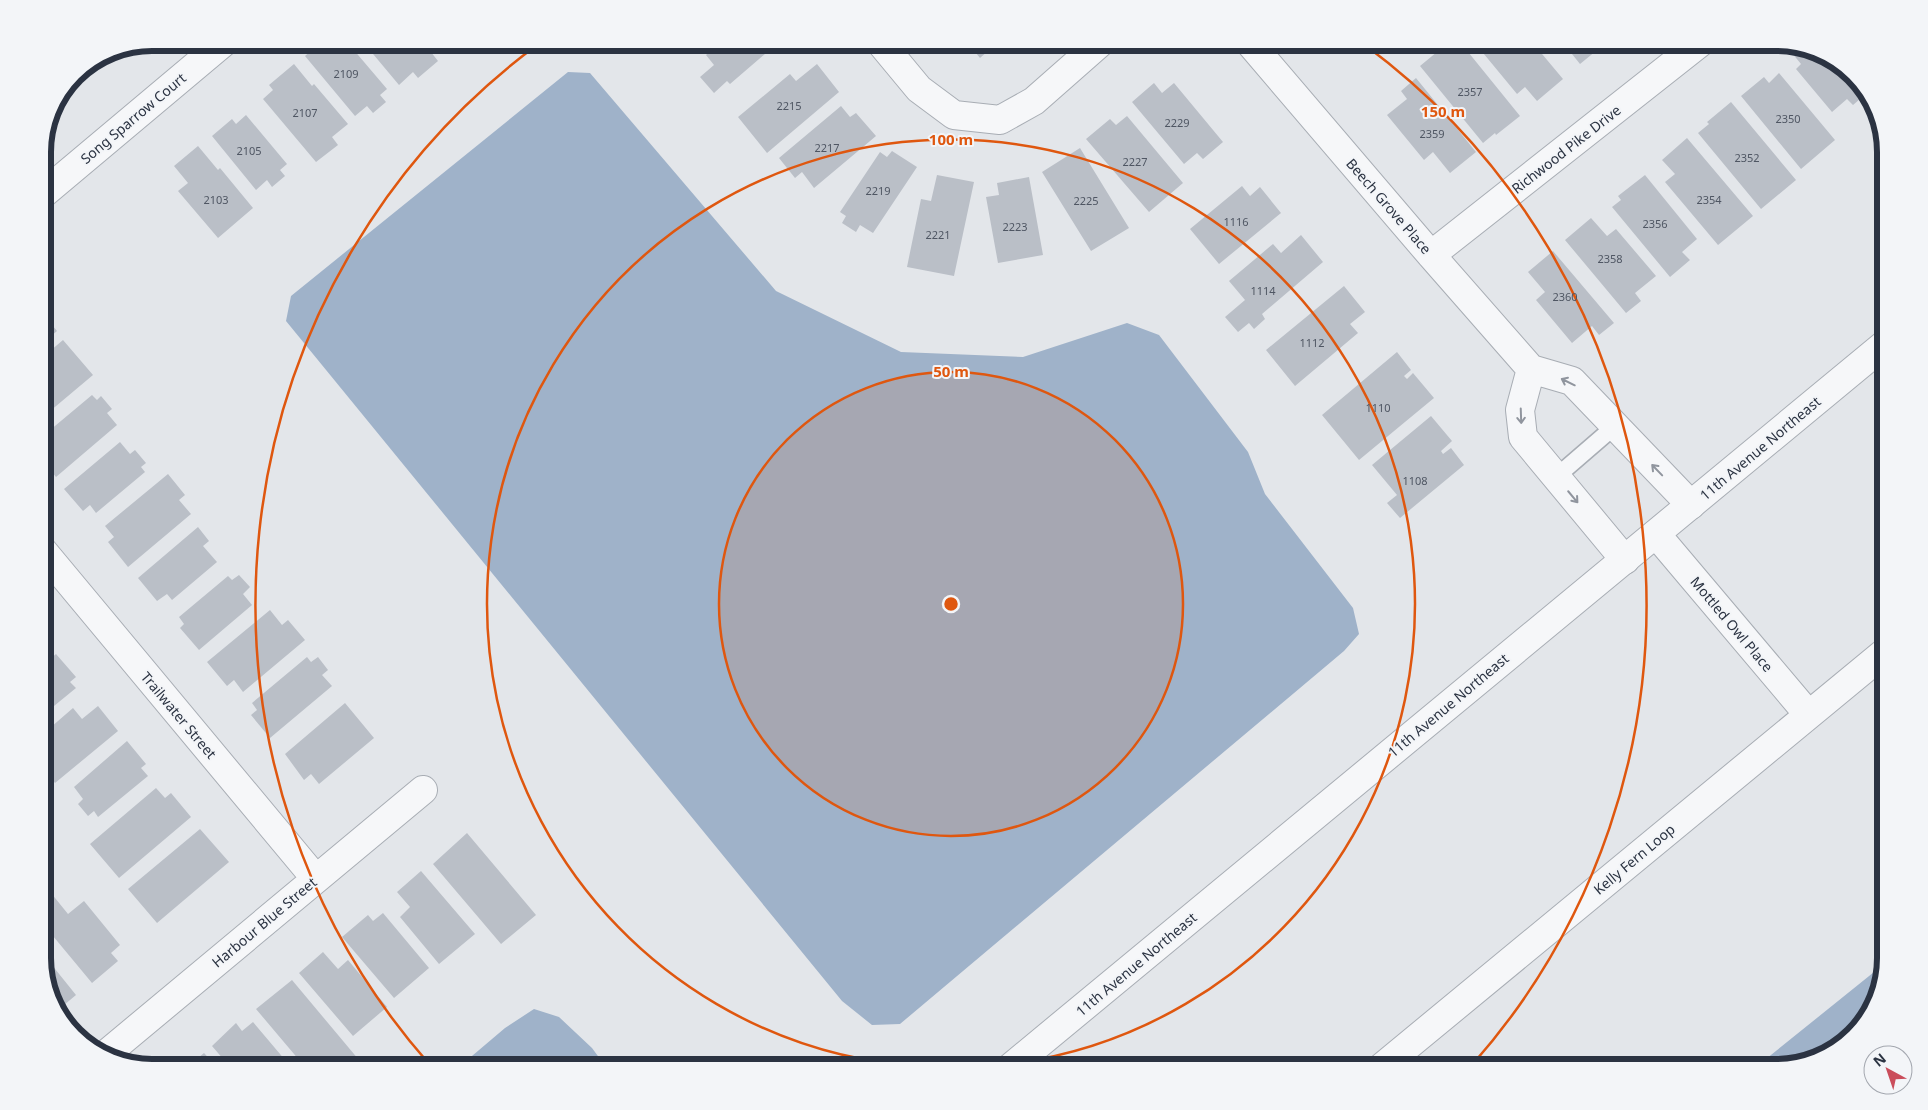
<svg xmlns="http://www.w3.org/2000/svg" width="1928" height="1110" font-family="'Noto Sans',sans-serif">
	<rect width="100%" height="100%" fill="#e3e6ea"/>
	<path fill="#9fb2c9" d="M568,72L590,73L776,291L901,352L1023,357L1127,323L1159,335L1248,452L1265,494L1353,608L1359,634L1344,651L900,1024L872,1025L842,1001L286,321L291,296Z
		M1884,964L1871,1012L1831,1053L1776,1067H1756Z
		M534,1009L559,1017L592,1048L606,1067H459L505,1028Z"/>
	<path fill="#babfc7" d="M321,42H347L387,89L380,95L386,102L373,113L367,106L355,116L305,56Z
		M363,42H423L438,61L418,78L413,72L399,85Z
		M436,42H451L442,50Z
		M720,42H779L730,84L727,81L714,93L700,77L714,65L706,55Z
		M967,42H998L980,58Z
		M1449,42H1460L1520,116L1496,135L1495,133L1483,143L1420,66Z
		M1474,42H1532L1563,79L1537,101L1525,87L1517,94Z
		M1546,42H1607L1580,64L1564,44L1554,52Z
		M1797,48L1830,57L1867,93L1853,105L1847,99L1832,112L1796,69L1801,64L1792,53Z
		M294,64L312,86L314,84L348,124L332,137L338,145L316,162L263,99L273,90L269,85Z
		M817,64L839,92L767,153L738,117L790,74L796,81Z
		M1779,73L1835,140L1801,169L1741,96L1764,77L1769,83Z
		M1416,78L1476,152L1450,173L1433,152L1424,160L1387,115L1407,99L1401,91Z
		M1154,83L1162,93L1174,83L1223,142L1203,159L1197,153L1184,164L1132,102Z
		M1731,102L1796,180L1761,209L1698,133L1709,124L1707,122Z
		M841,106L850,117L856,113L876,136L814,188L802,172L795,178L779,158Z
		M246,115L287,164L280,170L285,176L272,187L267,180L256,190L212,136L232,119L236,124Z
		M1127,116L1183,183L1149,212L1086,139L1110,119L1116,125Z
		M1687,138L1753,216L1718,245L1665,182L1675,174L1662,160Z
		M198,146L218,170L220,168L253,208L218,238L178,191L188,183L174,166Z
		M1080,148L1129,228L1091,251L1042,172Z
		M892,151L917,167L873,233L860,225L856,232L842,223L846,216L840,212L880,152L887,157Z
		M937,175L974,182L954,276L907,267L921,199L931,201Z
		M1645,175L1697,239L1682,252L1690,260L1670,277L1612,207L1621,200L1618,196Z
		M1029,177L1043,255L998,263L986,197L999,195L997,183Z
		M1242,186L1250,196L1260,187L1281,213L1219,264L1190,229Z
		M1591,218L1607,236L1616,229L1656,276L1635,293L1641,301L1626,313L1565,240Z
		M1301,235L1323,262L1262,314L1265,319L1254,329L1249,323L1238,332L1225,317L1245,300L1229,281L1273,244L1281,253Z
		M1553,251L1614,323L1599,335L1592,326L1572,343L1536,300L1545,292L1528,272Z
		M1344,286L1365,312L1350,324L1358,333L1295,386L1266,350Z
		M43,314L57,331L43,343Z
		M63,340L93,375L43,417V357Z
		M1397,352L1411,370L1404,376L1407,379L1413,373L1434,398L1359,460L1322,415Z
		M92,395L97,400L101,396L112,409L107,413L117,425L56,477L43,461V436Z
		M1431,416L1452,441L1441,451L1443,454L1451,448L1464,465L1400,518L1387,503L1397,495L1372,465Z
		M120,442L130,454L135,450L146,463L141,467L145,472L96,513L90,505L83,511L64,489Z
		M168,474L185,495L179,500L191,514L128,567L108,542L114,537L105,526Z
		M198,527L209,541L203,546L217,562L172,600L167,594L157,601L138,578Z
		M239,575L250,587L243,594L252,605L199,650L180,628L184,624L179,617L228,576L232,580Z
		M270,610L282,625L288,620L305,640L243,692L234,680L227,686L207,662Z
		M56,654L76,677L70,682L76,688L43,715V665Z
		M307,657L311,662L318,657L328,670L322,675L332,686L270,738L251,715L257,710L252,703Z
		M345,703L374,738L319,784L311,774L304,780L285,754Z
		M98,706L118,731L55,783L43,768V734L73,708L82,719Z
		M127,741L146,764L141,768L148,776L98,817L94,811L88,816L78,804L83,799L74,787Z
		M156,788L165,798L171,793L191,817L119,878L90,844Z
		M200,829L229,862L157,923L128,889Z
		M467,833L536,915L501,944L433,864Z
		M421,871L475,934L439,964L400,917L410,907L397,892Z
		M51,893L68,914L84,901L120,945L111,953L118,961L92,983L43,924V900Z
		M383,913L429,968L394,998L342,937L368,915L373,921Z
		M323,952L338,969L348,960L387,1007L353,1036L299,973Z
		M43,954L76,995L58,1010L43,965Z
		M292,980L359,1060L351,1067H305L256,1009Z
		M253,1022L291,1067H230L212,1046L236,1023L242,1031Z
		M204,1053L217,1067H187Z"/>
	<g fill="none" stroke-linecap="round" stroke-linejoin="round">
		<defs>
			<path id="service" d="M1556,477L1615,426"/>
			<path id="minor" d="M880,42L919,89L954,115L1000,120L1034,101L1101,42
				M1249,42L1431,255L1531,369L1572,381L1691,505
				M43,194L224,42
				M1431,255L1701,42
				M1531,369L1520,410L1523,437L1625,560
				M1656,534L1808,714
				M43,551L316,879
				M105,1055L423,790
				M1382,1067L1885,652"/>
			<path id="tertiary" d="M1011,1067L1885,344"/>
		</defs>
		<use href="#service" stroke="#a8adb4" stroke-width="19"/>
		<use href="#minor" stroke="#a8adb4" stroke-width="30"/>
		<use href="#tertiary" stroke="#a8adb4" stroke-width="30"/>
		<use href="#service" stroke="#f6f7f9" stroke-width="16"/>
		<use href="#minor" stroke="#f6f7f9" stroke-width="28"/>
		<use href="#tertiary" stroke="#f6f7f9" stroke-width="28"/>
	</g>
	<defs><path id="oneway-shaft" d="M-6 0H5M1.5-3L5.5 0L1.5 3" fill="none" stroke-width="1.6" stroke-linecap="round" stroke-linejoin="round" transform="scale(1.25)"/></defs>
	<g stroke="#90959e">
		<use href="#oneway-shaft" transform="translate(1568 382) rotate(-154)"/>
		<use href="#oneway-shaft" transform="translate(1521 416) rotate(88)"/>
		<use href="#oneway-shaft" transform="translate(1657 470) rotate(-134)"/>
		<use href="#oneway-shaft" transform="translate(1573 497) rotate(50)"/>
	</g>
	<circle cx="951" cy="604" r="232" fill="#df570f" fill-opacity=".12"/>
	<g fill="none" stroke="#df570f" stroke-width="2.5">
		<circle cx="951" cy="604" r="232"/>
		<path d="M927 1067A464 464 0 1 1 975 1067"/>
		<path d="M430 1065A696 696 0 0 1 537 45M1365 45A696 696 0 0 1 1472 1065"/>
	</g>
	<g text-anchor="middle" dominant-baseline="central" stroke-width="4" stroke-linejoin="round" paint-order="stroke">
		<g font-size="11" fill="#4f5663">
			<text x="346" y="73">2109</text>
			<text x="1470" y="91">2357</text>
			<text x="789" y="105">2215</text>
			<text x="305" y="112">2107</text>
			<text x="1788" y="118">2350</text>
			<text x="1177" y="122">2229</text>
			<text x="1432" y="133">2359</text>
			<text x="827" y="147">2217</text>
			<text x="249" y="150">2105</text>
			<text x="1747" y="157">2352</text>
			<text x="1135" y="161">2227</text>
			<text x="878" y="190">2219</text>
			<text x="216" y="199">2103</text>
			<text x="1709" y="199">2354</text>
			<text x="1086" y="200">2225</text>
			<text x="1236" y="221">1116</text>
			<text x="1655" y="223">2356</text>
			<text x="1015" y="226">2223</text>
			<text x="938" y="234">2221</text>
			<text x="1610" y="258">2358</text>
			<text x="1263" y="290">1114</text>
			<text x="1565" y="296">2360</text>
			<text x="1312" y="342">1112</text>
			<text x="1378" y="407">1110</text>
			<text x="1415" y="480">1108</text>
		</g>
		<g font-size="14" fill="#2b3342" stroke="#f3f5f8">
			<text transform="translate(133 118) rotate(-40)">Song Sparrow Court</text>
			<text transform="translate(1566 149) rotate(-38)">Richwood Pike Drive</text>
			<text transform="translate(1389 206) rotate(49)">Beech Grove Place</text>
			<text transform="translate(1760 448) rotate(-40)">11th Avenue Northeast</text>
			<text transform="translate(1732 624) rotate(50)">Mottled Owl Place</text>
			<text transform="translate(1448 705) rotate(-40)">11th Avenue Northeast</text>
			<text transform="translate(179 715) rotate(50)">Trailwater Street</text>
			<text transform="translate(1634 859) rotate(-40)">Kelly Fern Loop</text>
			<text transform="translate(264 922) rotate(-40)">Harbour Blue Street</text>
			<text transform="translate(1136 964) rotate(-40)">11th Avenue Northeast</text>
		</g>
	</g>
	<path d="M0 0H1928V1110H0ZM152 51H1776A101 101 0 0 1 1877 152V958A101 101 0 0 1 1776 1059H152A101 101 0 0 1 51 958V152A101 101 0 0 1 152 51Z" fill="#f3f5f8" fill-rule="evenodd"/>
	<path fill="none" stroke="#2b3342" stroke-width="6" d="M152 51H1776A101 101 0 0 1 1877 152V958A101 101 0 0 1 1776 1059H152A101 101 0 0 1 51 958V152A101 101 0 0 1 152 51Z"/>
	<circle cx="951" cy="604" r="8" fill="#df570f" stroke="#f3f5f8" stroke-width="2.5"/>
	<g font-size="15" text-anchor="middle" font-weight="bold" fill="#df570f" stroke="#f3f5f8" stroke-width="4" stroke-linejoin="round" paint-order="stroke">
		<text x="1443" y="117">150 m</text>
		<text x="951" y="145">100 m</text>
		<text x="951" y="377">50 m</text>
	</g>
	<g transform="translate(1888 1070) rotate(320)"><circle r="24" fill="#f3f5f8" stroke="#a3a7af"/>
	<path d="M0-4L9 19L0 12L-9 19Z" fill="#ca4d5b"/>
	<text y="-8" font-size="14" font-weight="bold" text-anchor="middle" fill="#2b3342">N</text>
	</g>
</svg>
